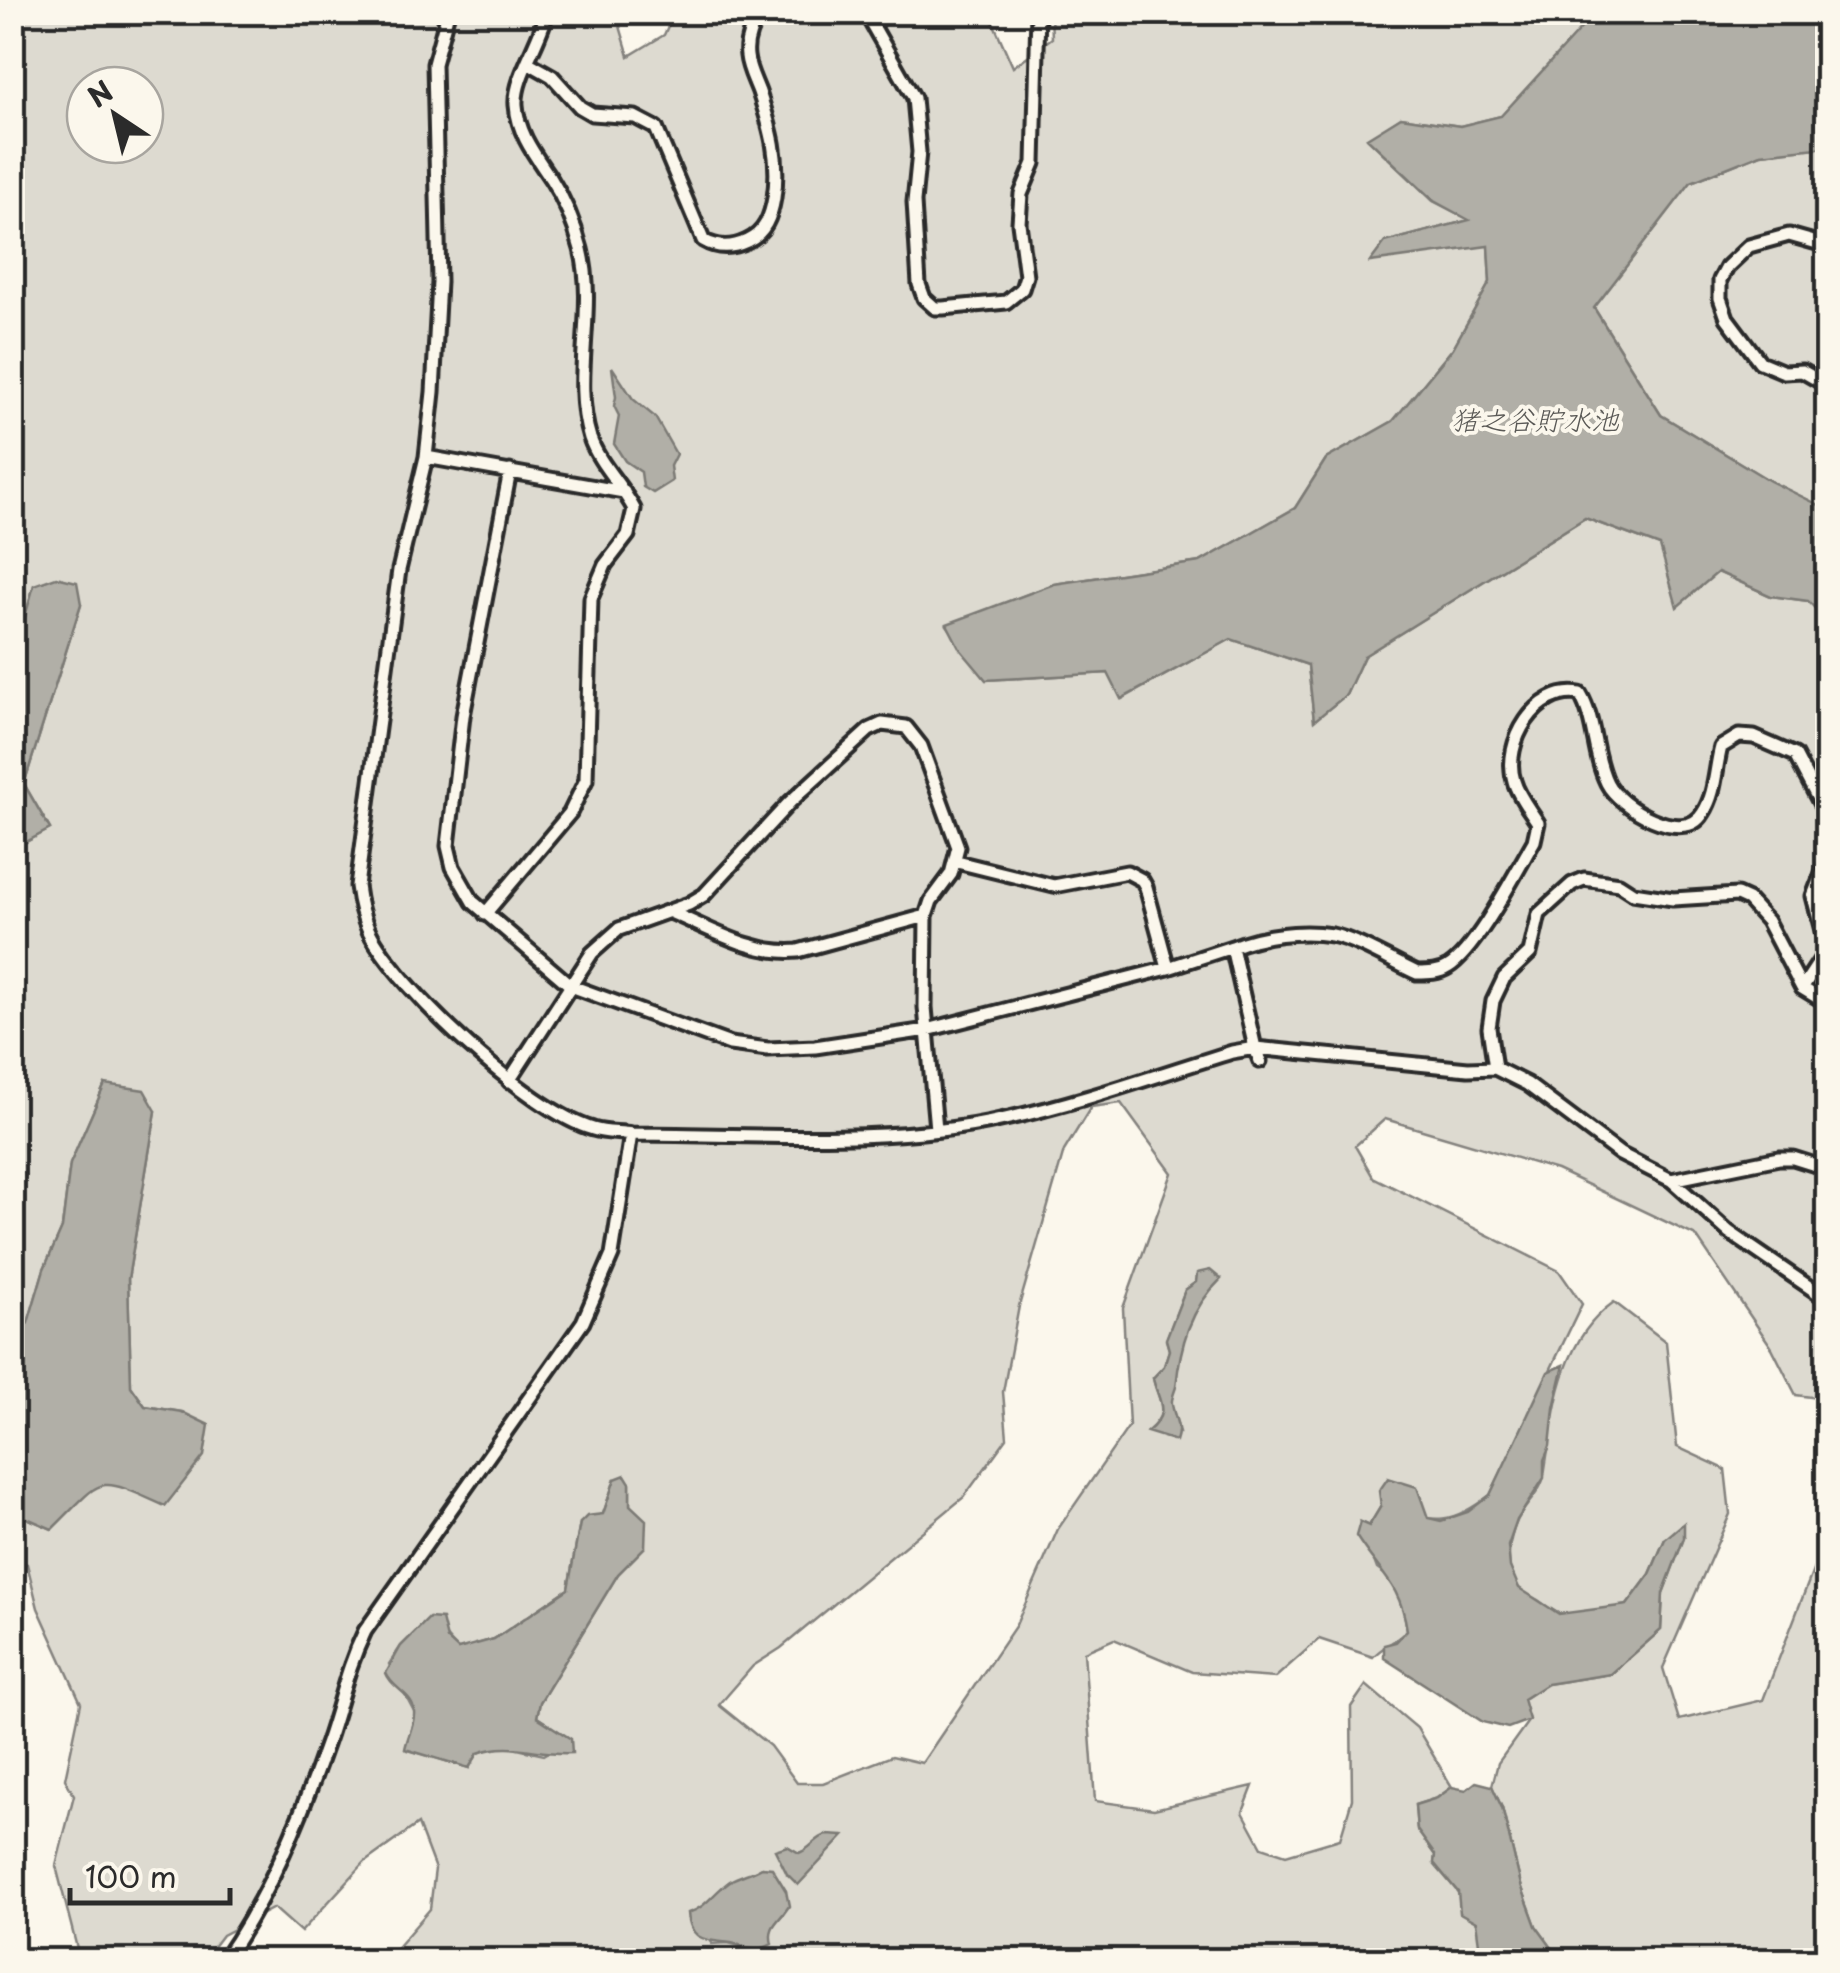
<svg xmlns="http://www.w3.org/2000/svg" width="1840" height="1973" font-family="'Playpen Sans','Klee One',sans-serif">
	<rect width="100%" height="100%" fill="#fbf7ec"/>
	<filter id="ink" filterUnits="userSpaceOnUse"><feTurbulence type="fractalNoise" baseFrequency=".01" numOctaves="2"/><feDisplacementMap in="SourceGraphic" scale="20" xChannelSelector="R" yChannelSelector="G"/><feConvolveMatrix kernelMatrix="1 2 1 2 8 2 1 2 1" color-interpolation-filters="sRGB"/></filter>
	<g filter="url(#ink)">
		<path fill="#dddad0" stroke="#84827e" stroke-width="2.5" fill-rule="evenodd" d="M13,13H616L629,56L664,35L674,13H989L1013,67L1052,38L1051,13H1596L1501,116L1460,126L1401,117L1368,139L1433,201L1470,220L1385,242L1371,261L1488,245L1490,282L1453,348L1393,421L1326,459L1295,508L1200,562L1054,584L947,625L986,680L1109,673L1122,699L1231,639L1308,665L1314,720L1346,695L1364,656L1585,518L1660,546L1771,596L1809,601L1828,621L1827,1399L1796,1395L1772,1348L1696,1236L1557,1170L1385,1119L1355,1146L1373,1177L1559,1271L1582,1304L1490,1495C1445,1530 1432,1520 1381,1506L1369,1526L1360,1522L1377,1569L1391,1579L1403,1606L1407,1630C1396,1642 1384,1645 1373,1657L1319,1639L1275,1678L1192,1672L1114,1639L1084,1652L1095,1801L1154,1809L1253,1786L1243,1812L1262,1847L1286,1855L1340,1839L1352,1799L1351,1707L1366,1685L1417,1728L1452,1787L1437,1798L1415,1805L1417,1830L1435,1855L1434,1864C1456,1889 1490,1924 1478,1960H386L430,1909L435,1869L418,1824L365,1862L301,1932L274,1908L222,1935L203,1960H80L56,1866L74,1795L65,1779L81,1703L38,1608L27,1564L13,1559V1512L52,1529L96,1485L114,1483L182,1412L145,1406L131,1386L128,1279L156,1111L105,1084L70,1164L62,1228L44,1269L28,1323L13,1317V849L50,829L24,784L81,604L34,585L13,660ZM85,85H145V145H85ZM1121,1103L1172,1173L1123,1308L1129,1426L1058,1529L1016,1625L922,1763L892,1756L823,1783H797L770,1746L719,1705L753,1666L781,1648L964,1497L1007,1438L1003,1392L1019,1306L1064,1151L1091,1107ZM1220,1279L1205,1295L1189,1323L1181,1350L1171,1402L1179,1433L1148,1431C1172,1411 1157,1399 1153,1378L1164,1366L1169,1350L1166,1340L1185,1290L1196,1282ZM615,1479L630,1483V1505L645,1547L618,1574L540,1702L537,1717L570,1739L544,1755L499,1745L478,1753L469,1768L406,1749L415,1713L389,1664L401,1646L430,1618L458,1650L494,1639L568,1589L580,1523L603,1514ZM843,1836L830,1849L787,1874V1846L799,1853ZM762,1867L772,1869L786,1891L784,1913C772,1925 766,1938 753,1949L728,1943L712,1944L701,1910C721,1884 736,1882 762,1867Z
			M1827,147V509L1770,481L1661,415L1594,308L1691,182L1761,154Z
			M1614,1302L1666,1342L1677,1447L1725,1469L1730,1514L1663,1668L1679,1720L1763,1700L1827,1534V1960H1557L1555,1952L1536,1926L1521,1885L1502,1808L1492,1786L1498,1763L1529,1720L1522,1700L1546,1684L1611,1674L1661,1630L1663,1593L1684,1538L1665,1539L1650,1574L1627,1605C1608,1609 1577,1619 1558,1613C1552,1611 1544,1604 1538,1600C1533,1597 1523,1593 1519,1588C1504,1570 1508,1541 1517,1521C1524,1506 1542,1491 1544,1475C1554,1415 1558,1342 1614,1302Z"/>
		<path fill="#b1afa7" stroke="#7b7a75" stroke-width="2.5" d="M1596,12L1827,13V147L1761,154L1691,182L1594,308L1661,415L1770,481L1827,509V621L1808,601L1771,596L1718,572L1677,607L1660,546L1585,518L1364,656L1346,695L1314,721L1308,665L1231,639L1121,699L1108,673L986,680L960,649L947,624L1054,584L1200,562L1295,508L1326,459L1393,421L1453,348L1490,282L1488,246L1370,262L1385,242L1469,220L1434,201L1367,138L1401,117L1460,126L1501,116Z
			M612,367L633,399L655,417L676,454L670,466L672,481L653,493L643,487L641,472L625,461L614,444L619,416L614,406L616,397Z
			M56,577L77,582L81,604L24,784L50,829L13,849V660L34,585Z
			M105,1084L144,1090L156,1111L128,1279L131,1386L145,1406L182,1412L209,1425L204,1456L165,1506C94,1474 106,1476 52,1529L13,1512V1317L28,1323L44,1269L62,1228L70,1164Z
			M1210,1270L1221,1279C1190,1309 1180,1345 1176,1387C1175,1390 1171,1400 1172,1403C1173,1417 1182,1425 1176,1441L1147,1432C1173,1411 1157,1400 1153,1378L1164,1366L1169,1350L1166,1339L1185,1290L1196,1282L1197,1273Z
			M1564,1365L1554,1408L1550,1446L1544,1460V1478L1517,1520L1508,1546L1510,1567L1519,1588L1559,1614L1627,1605L1650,1574L1665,1539L1684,1523V1538L1663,1593L1661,1630L1611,1674L1547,1684L1523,1699L1529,1720L1508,1728L1483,1722L1384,1658V1645L1396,1642L1407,1630C1400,1583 1380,1574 1356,1536L1360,1522L1369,1526L1381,1506L1379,1491L1388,1478L1417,1487L1428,1518L1441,1521L1468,1512L1490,1495L1548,1372Z
			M625,1475L630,1483V1505L646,1520L645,1547L618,1574L540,1702L537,1717L571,1739L572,1753C536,1755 511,1741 478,1753L469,1768L405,1749C407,1738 414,1725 414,1715C416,1694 392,1690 386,1673L401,1646L429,1618L442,1619L447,1639L458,1649L494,1639L568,1589L580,1523L587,1516L603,1514L615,1479Z
			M1476,1782L1492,1786L1502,1808L1521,1885L1536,1926L1555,1952L1557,1960H1478L1480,1951L1476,1922L1460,1913L1458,1892L1434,1863L1435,1855L1417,1830L1415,1805L1437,1798L1452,1787L1466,1790Z
			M827,1835L844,1836L798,1885L787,1874L775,1850L787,1846L799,1853C811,1849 816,1837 827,1835Z
			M762,1867L772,1868L786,1891L789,1906C780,1921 767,1925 772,1944C757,1953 747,1946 731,1943C709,1940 690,1943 688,1913C706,1908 714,1892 730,1881C740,1875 752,1873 762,1867Z"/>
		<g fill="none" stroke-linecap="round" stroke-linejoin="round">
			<defs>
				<path id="minor" d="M448,12L434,64L439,282L433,392L426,457L399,570L357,886C359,902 362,916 369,931C398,989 530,1111 593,1129C605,1133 619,1132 631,1134C750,1134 890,1146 1005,1119C1082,1102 1157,1075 1232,1052L1255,1048L1260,1061
					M865,12L914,98L919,152L914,202L919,284L924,298L935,308H943L1006,302L1022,289L1026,276L1019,223L1021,194L1034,163L1038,12
					M529,63L552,76L580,107L592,114L635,117L656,128L703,240C718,249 732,248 747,241C765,233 771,216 774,198C780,159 771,129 759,92C755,81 748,68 747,56C745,40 752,26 760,12
					M1828,246L1789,235L1749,246L1727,267L1720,280V298L1727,318L1760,362L1784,372L1802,371L1828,386
					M426,457L624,492
					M510,471L463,716L448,846L453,867L473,902L571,986L730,1044L768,1049L815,1047L927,1030L1168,968L1232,947
					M1828,818L1795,755L1754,737L1739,736L1721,747C1715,769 1716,793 1703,813C1684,846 1619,807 1607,783C1593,755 1596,721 1580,694C1536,686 1502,744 1514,781C1518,796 1530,810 1538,823L1534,841C1516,872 1476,950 1448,967C1439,973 1428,973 1417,973C1393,962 1357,940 1332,935C1299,930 1262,935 1232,947L1255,1048L1468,1069L1495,1068L1527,1084L1620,1154L1671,1180L1729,1232L1828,1300
					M957,862L1054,886L1127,872L1142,880L1146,887L1168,968
					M670,912C711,929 753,955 798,951L926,916
					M485,914L570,813L586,780L591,598L605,565L628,535L634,509C621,484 599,464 590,438C571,377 597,311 581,249C575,226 564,199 551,179C535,155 518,134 516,105C514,78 540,42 547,12
					M1802,988L1827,950L1813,896L1828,858
					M1495,1068L1489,1028L1493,1001L1504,978L1530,953L1539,914L1572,884L1584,879L1619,884L1633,893L1673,899L1737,895L1748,900L1767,921L1802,988L1828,1004
					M509,1081L592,953L619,929L689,904L704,895L790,802L869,730L882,724L906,727L921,746L958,847L951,874L931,901L926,916L925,1007L936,1129
					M1671,1180L1779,1158H1793L1828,1169
					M224,1960C269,1895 301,1817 327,1742C341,1702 346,1670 365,1631L583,1322L612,1255L631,1134"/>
			</defs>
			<use href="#minor" stroke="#2b2b2b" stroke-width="19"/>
			<use href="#minor" stroke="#fbf7ec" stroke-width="11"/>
		</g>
	</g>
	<g text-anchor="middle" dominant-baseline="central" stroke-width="8" stroke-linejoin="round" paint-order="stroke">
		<g font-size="28" font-style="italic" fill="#5a5956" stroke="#fbf7ec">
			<text x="1535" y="418">猪之谷貯水池</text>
		</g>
	</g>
	<rect width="1840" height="1973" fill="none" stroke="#fbf7ec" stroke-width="50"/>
	<rect x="25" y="25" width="1790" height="1923" fill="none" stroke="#2b2b2b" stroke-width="4" filter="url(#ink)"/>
	<g transform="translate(115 115) rotate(325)"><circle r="48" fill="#fbf7ec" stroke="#a8a59f" stroke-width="2.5"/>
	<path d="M0-8L18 38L0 25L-18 38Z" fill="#2b2b2b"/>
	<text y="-15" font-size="28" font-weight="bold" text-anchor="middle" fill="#2b2b2b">N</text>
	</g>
	<path d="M70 1888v15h160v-15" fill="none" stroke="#2b2b2b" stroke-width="5"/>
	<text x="85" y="1888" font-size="30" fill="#2b2b2b" stroke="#fbf7ec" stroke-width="8" paint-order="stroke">100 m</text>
</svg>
